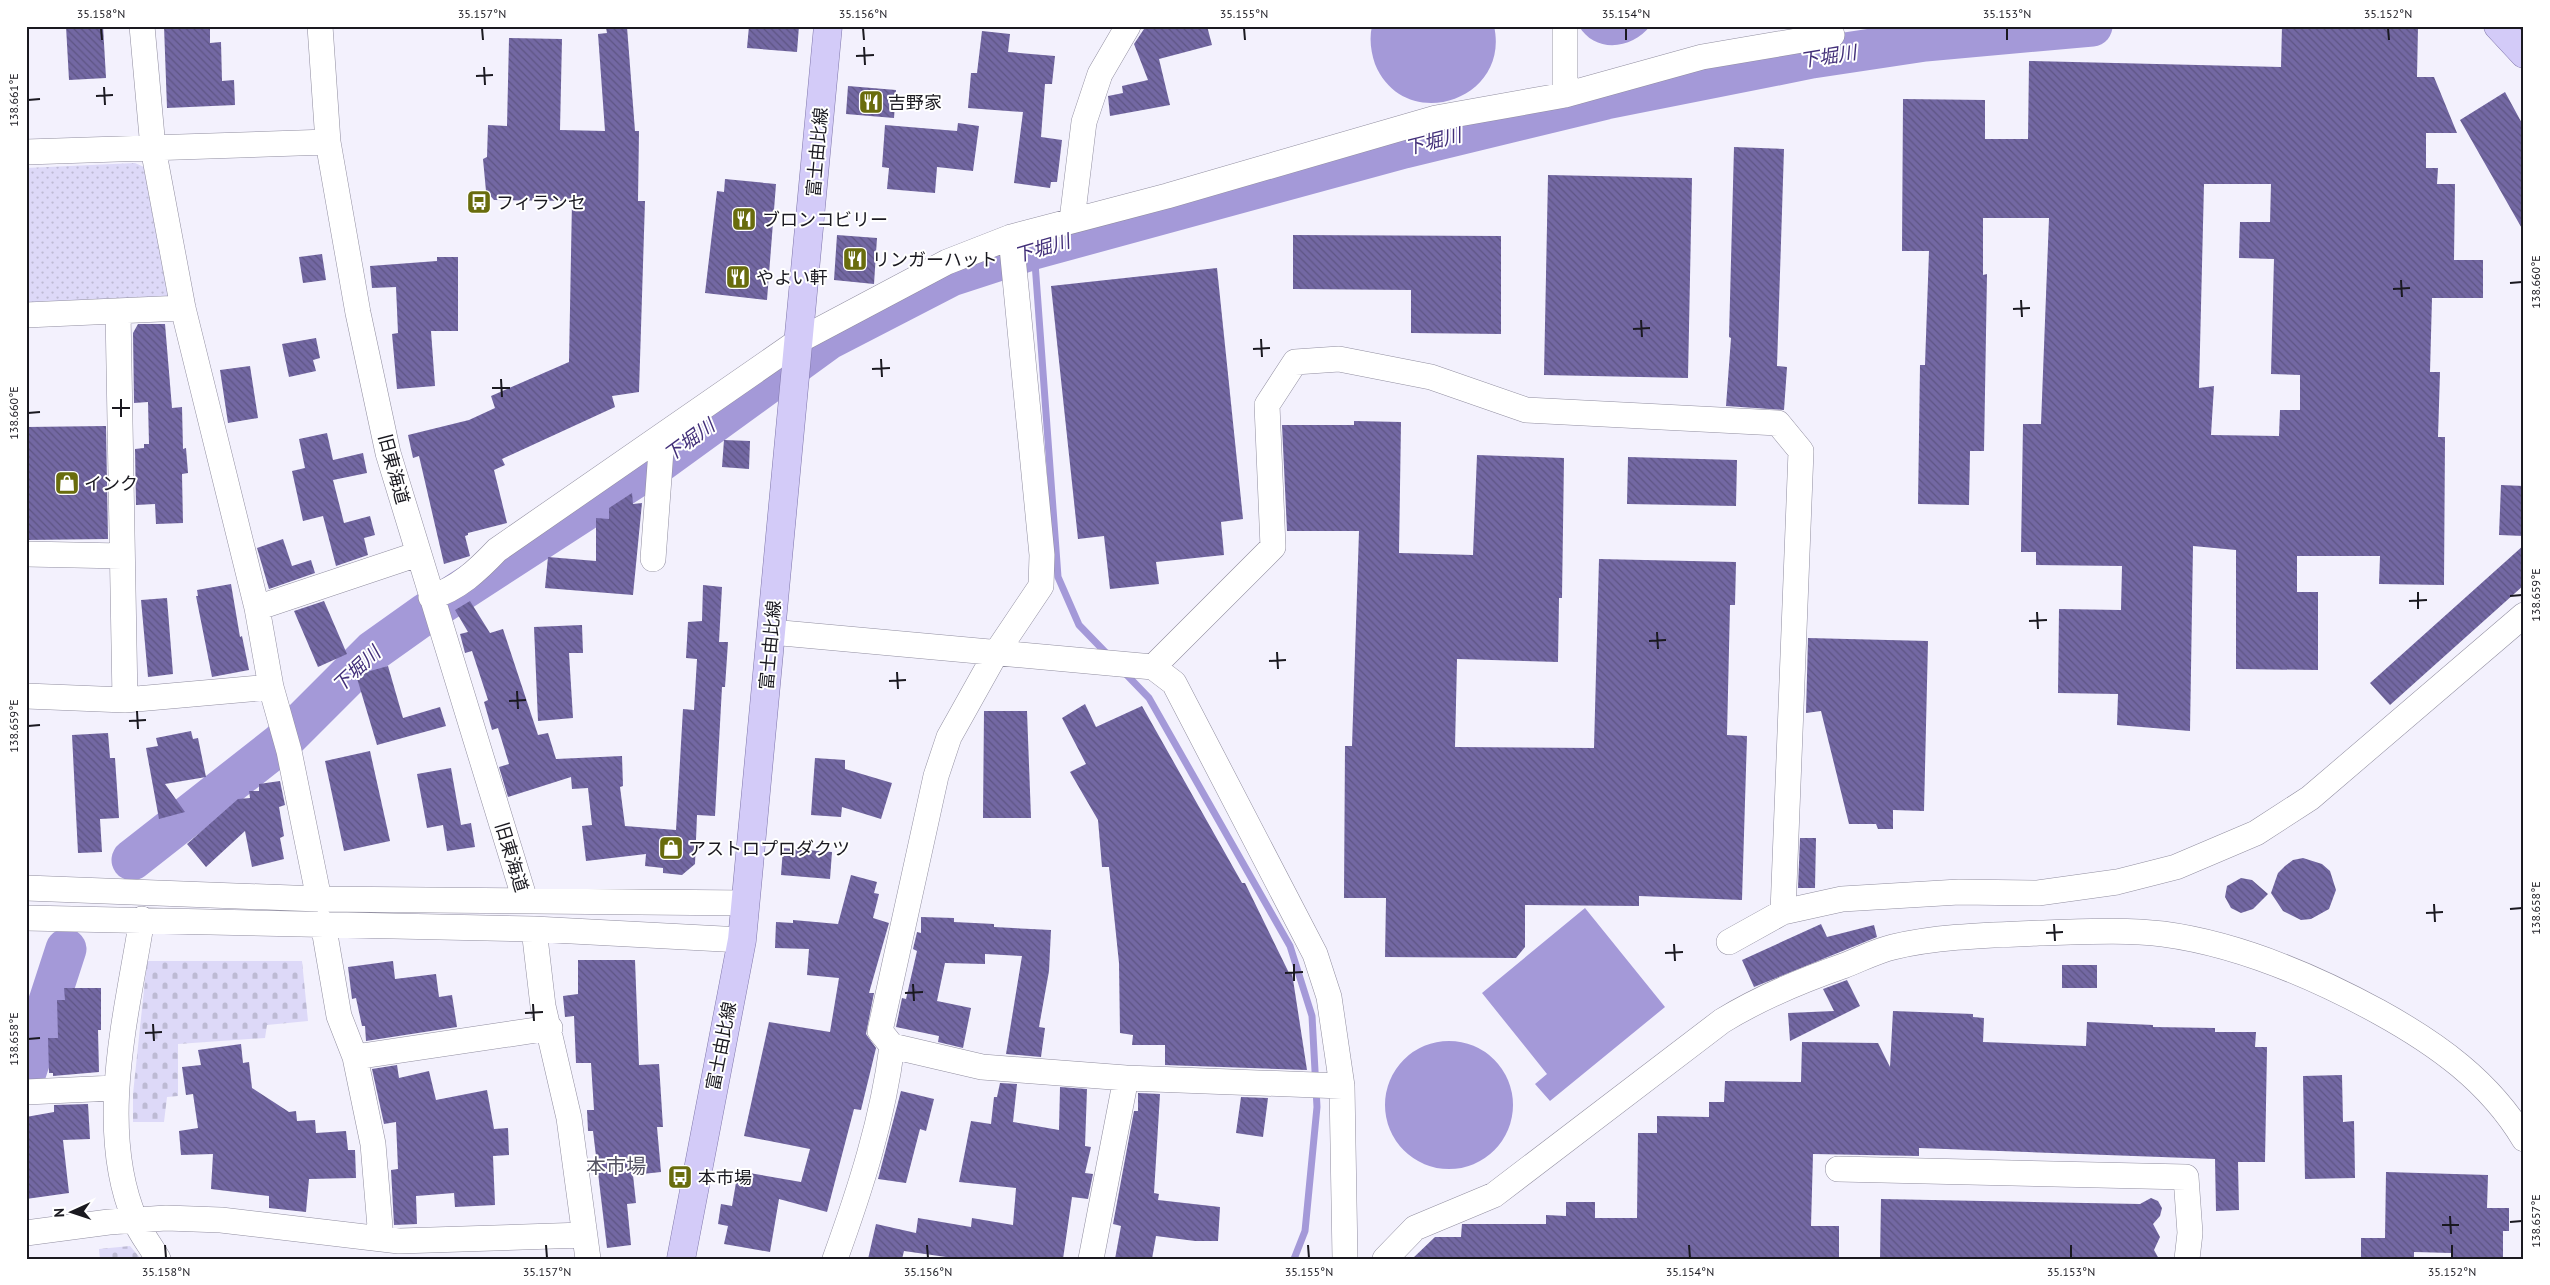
<svg xmlns="http://www.w3.org/2000/svg" width="2550" height="1285" font-family="'PT Sans','Noto Sans JP',sans-serif">
	<defs>
		<pattern id="grass-dots" width="8" height="8" patternUnits="userSpaceOnUse" patternTransform="scale(1.25)"><rect width="8" height="8" fill="#ddd9f8"/><path d="M2 2h.1M6 6h.1" fill="none" stroke="#bdbad4" stroke-width="1.8" stroke-linecap="round"/></pattern>
		<pattern id="cemetery-stones" width="16" height="16" patternUnits="userSpaceOnUse" patternTransform="scale(1.25)"><rect width="16" height="16" fill="#ddd9f8"/><path d="M2 7V4a2 2 0 0 1 4 0v3zM10 15v-3a2 2 0 0 1 4 0v3z" fill="#bdbad4"/></pattern>
		<pattern id="building-back-hatch" width="6" height="6" patternUnits="userSpaceOnUse" patternTransform="scale(1.25)"><rect width="6" height="6" fill="#7368a3"/><path d="M-1 5l2 2M0 0l6 6M5-1l2 2" fill="none" stroke="#5e5584"/></pattern>
	</defs>
	<rect width="100%" height="100%" fill="#f3f1fd"/>
	<path fill="url(#grass-dots)" d="M135,163L146,168L172,285L168,298L26,304V168Z"/>
	<path fill="url(#cemetery-stones)" d="M147,961H302L308,1021L267,1025L265,1038L178,1044V1096L167,1097L164,1122H133V1094Z
		M130,1246L141,1259H100L99,1249Z"/>
	<path fill="#a499d8" d="M1372,26H1494C1511,101 1404,135 1375,64C1371,52 1369,39 1372,26Z
		M1579,26H1650C1633,49 1595,54 1579,26Z
		M1585,908L1665,1007L1550,1101L1535,1084L1547,1074L1482,993Z
		M1385 1105a64 64 0 1 1 128 0a64 64 0 1 1-128 0Z"/>
	<g fill="none" stroke-linecap="round" stroke-linejoin="round">
		<path stroke="#a499d8" stroke-width="7" d="M1034,249L1058,577L1079,625L1109,656
			M1123,671L1149,698L1290,946L1312,1016L1317,1107L1305,1231L1294,1259"/>
		<path stroke="#a499d8" stroke-width="41" d="M132,860L280,744L373,651L425,614L661,461L829,339L951,276L1034,249L1404,148L1606,99L1812,58L1925,41L2092,26
			M26,1072L66,949"/>
	</g>
	<path fill="url(#building-back-hatch)" fill-rule="evenodd" d="M66,26H103L106,78L69,80Z
		M164,26H210V43L221,42L222,81L234,80L235,105L167,108Z
		M749,26H799L797,52L747,48Z
		M1146,26H1207L1212,45L1159,59L1170,105L1110,116L1108,96L1123,93L1122,86L1148,80L1134,44Z
		M2282,26L2418,27L2417,77H2434L2457,133H2426V168H2438L2437,184H2455L2454,260H2483V298H2432L2430,372H2440L2438,437H2445L2444,585L2379,584L2380,556H2297V592H2318V670L2236,669V550L2193,546L2190,731L2117,725L2118,694L2058,693L2059,609L2121,610L2122,566L2036,565V552H2021L2023,424H2041L2049,218H1983V275L1987,274L1984,451H1970L1969,505L1918,504L1920,365H1925L1929,251H1902L1903,99L1985,100V139H2028L2029,61L2281,67ZM2204,184H2271L2270,222H2240L2239,258L2274,259L2271,374L2300,375V410H2280L2279,436L2211,435L2214,386L2199,388Z
		M627,27L635,131H639L638,201H645L639,392L612,396L615,407L502,459L505,465L494,470L507,523L468,533V535L465,536L470,556L444,564L419,456L413,458L408,435L469,420L495,408L491,396L569,362L572,201L494,200L486,191L483,159L487,157L488,125L507,126L509,38L562,39L560,130L605,131L598,34L607,33L606,28Z
		M982,31L1010,34L1008,52L1055,56L1052,84H1045L1041,137L1062,140L1057,182H1051L1050,188L1014,183L1023,112L968,108L971,73H977Z
		M848,86L896,90L894,118L846,114Z
		M2505,92L2524,127V232L2460,120Z
		M958,123L979,126L973,171L937,167L935,193L887,189L889,168L882,167L885,125L957,131Z
		M1734,147L1784,149L1777,366L1787,367L1784,410L1726,406L1731,338L1729,337Z
		M1548,175L1692,178L1688,378L1544,375Z
		M725,179L776,184L767,300L705,293L717,191L724,192Z
		M837,235L877,238L874,284L834,280Z
		M1293,235L1501,236V334L1411,333V290L1293,289Z
		M322,254L326,280L303,283L299,257Z
		M437,257H458V331H431L435,386L397,389L392,334L398,333L396,287L372,288L370,266L437,261Z
		M1217,268L1243,519L1221,522L1224,555L1156,562L1159,584L1110,589L1104,536L1078,539L1051,286Z
		M138,324H165L172,408L182,407L183,449L186,448L188,473L182,474L183,523L156,524L155,504L136,505L135,449L144,448V444H149L148,402L134,403L133,333Z
		M316,338L320,358L313,360L316,371L289,377L282,344Z
		M250,366L258,418L228,423L220,370Z
		M1354,421L1401,422L1399,553L1473,555L1477,455L1564,458L1562,598H1559L1558,662L1457,659L1455,747L1594,748L1599,559L1736,562L1735,605H1730L1727,735L1747,736L1742,900L1639,896V906L1525,905V947L1516,958L1385,957L1386,898H1344L1345,746H1352L1359,531H1287L1282,425H1354Z
		M106,426L108,539L26,540V427Z
		M327,433L333,460L363,453L367,473L333,480L344,523L370,516L375,535L364,538L368,555L336,566L323,516L303,521L292,471L305,468L299,439Z
		M724,440L750,441L749,469L722,467Z
		M1628,457L1737,460L1736,506L1627,504Z
		M2501,485L2524,486V536L2499,535Z
		M632,493L633,504L642,503L633,595L545,588L548,557L596,561V518L609,519V508Z
		M283,539L292,566L311,560L315,573L269,589L257,548Z
		M2524,545V585L2390,705L2370,683Z
		M231,584L240,637L242,636L249,670L212,677L196,596H198L197,590Z
		M703,585L722,587L719,642H728L725,687H722L715,816L697,815L695,864L682,875L663,873V868L645,866L646,854L586,861L582,826L592,825L588,788L572,789L571,777L508,797L499,767L509,764L498,728L492,730L484,702L488,700L472,651L465,653L460,634L468,632L455,610L470,601L490,633L503,629L538,735L548,733L556,759L622,756L623,786L620,787L625,826L676,830L683,709L694,710L697,659L686,658L688,622L702,621Z
		M167,598L173,674L148,677L141,600Z
		M324,601L347,654L318,667L294,611Z
		M582,625L583,653H569L573,718L538,721L534,627Z
		M1808,638L1928,641L1924,811L1893,810V829H1878L1876,824H1849L1821,711L1806,713Z
		M388,666L403,718L440,707L446,726L377,745L356,675Z
		M1085,704L1096,727L1142,706L1242,883H1245L1289,973H1292L1307,1070L1165,1065V1045H1132L1133,1035L1120,1033L1119,963L1109,867H1102L1098,820L1070,772L1086,764L1062,718Z
		M984,711H1027L1031,818H983Z
		M191,731L193,739L198,738L206,777L165,784L185,812L159,819L146,748L158,746L156,738Z
		M108,733L110,758H115L119,818L100,819L102,852L78,853L72,735Z
		M370,751L390,841L344,851L325,761Z
		M815,758L845,760V769L892,783L881,819L842,807L841,817L811,815Z
		M451,768L461,825L471,823L475,847L447,851L443,825L427,828L417,774Z
		M280,781L285,805L279,807L284,836L280,838L284,859L252,867L245,831L206,867L187,844L238,799L250,798L249,791H259V784Z
		M1800,838H1816L1815,888H1798Z
		M783,848L832,852L830,879L781,875Z
		M2303,858L2322,864L2330,871L2336,890L2329,909L2311,919L2301,920L2283,911L2271,893L2278,873L2285,866L2293,860Z
		M851,875L877,882L874,893L879,894L873,918L889,923L869,993H874L866,1034L876,1048L861,1110L854,1109L827,1212L779,1199L770,1252L724,1244L728,1226L718,1224L721,1204L732,1206L738,1171L801,1182L810,1149L744,1136L769,1022L830,1032L839,978L807,975L809,949L775,948L776,922L793,923V920L838,924Z
		M2241,878L2252,880L2268,894L2253,909L2241,913L2231,908L2225,897L2227,886Z
		M921,917L954,918V922L994,924V927L1051,930L1049,971L1039,1027L1045,1028L1041,1057L1006,1054L1022,956L985,954V964L945,963L937,1001L971,1008L963,1048L938,1042L939,1036L896,1027L902,998L906,999L917,951L913,949L917,932L921,933Z
		M1821,924L1827,937L1874,925L1877,937L1754,987L1742,960Z
		M578,960H635L639,1065L659,1064L663,1127H657L661,1172L633,1175L636,1203L627,1204L631,1245L607,1248L593,1131H588L587,1110H594L591,1063H576L574,1016L565,1017L563,996L578,994Z
		M393,961L395,979L436,974L439,997L452,995L457,1027L366,1041L365,1026H362L356,998L352,999L348,967Z
		M2062,965H2097V988H2062Z
		M1847,980L1860,1006L1790,1041L1788,1013L1834,1011L1823,989Z
		M64,988H101V1030H98L99,1072L53,1076V1073H49L48,1038H58L57,1000H65Z
		M1893,1011L1973,1014V1017L1984,1018L1983,1042L2086,1046L2087,1022L2153,1025V1027L2215,1028V1032H2256L2255,1047H2267L2265,1162H2238L2239,1210L2216,1211L2215,1159L1919,1148V1156L1813,1154L1811,1226H1839V1259H1412L1435,1237H1461L1462,1224H1546V1215L1566,1216V1202H1595V1218H1637L1638,1133H1657V1116L1709,1117V1102H1724L1725,1081L1801,1082L1802,1042L1878,1043L1890,1067Z
		M241,1044L243,1063L249,1062L252,1088L289,1112L296,1111L297,1121L315,1120L316,1133L346,1131L348,1150H355L356,1178L309,1179L306,1212L269,1208V1196L211,1189L213,1154L181,1155L179,1131L198,1128L193,1094L186,1095L182,1067L201,1065L198,1050Z
		M397,1065L399,1078L429,1071L436,1100L487,1090L494,1129L508,1128L509,1155L493,1156L495,1205L455,1207L454,1193L416,1196L417,1224L394,1225L391,1170L398,1169L396,1122L384,1124L372,1069Z
		M2342,1075L2343,1122L2354,1121L2355,1178L2305,1179L2303,1076Z
		M1000,1083L1017,1084L1013,1122L1059,1130L1060,1087L1087,1089L1085,1146L1091,1147L1085,1173L1093,1174L1088,1199L1072,1197L1063,1259H946V1257L904,1251L902,1259H868L876,1224L916,1233L918,1218L971,1227L972,1218L1013,1225L1016,1188L959,1182L971,1121L991,1124L994,1097H997Z
		M901,1091L934,1099L926,1131L920,1129L906,1183L878,1179Z
		M1138,1093L1160,1094L1154,1193L1159,1194L1158,1200L1220,1207L1218,1241H1195L1156,1236L1152,1259H1115L1121,1226L1113,1224L1134,1111H1138Z
		M1241,1097L1268,1098L1263,1137L1236,1133Z
		M88,1104L90,1139L63,1140L69,1193L26,1199V1117L54,1112V1105Z
		M2386,1172L2488,1175L2487,1208H2509V1231H2503V1257H2451V1253L2414,1252V1259L2361,1257V1238H2385Z
		M2151,1198L2158,1201L2162,1208L2160,1216L2153,1224L2160,1237L2154,1250L2159,1259H1880L1881,1199L2140,1204Z"/>
	<g fill="none" stroke-linecap="round" stroke-linejoin="round">
		<defs>
			<path id="minor" d="M142,26L153,148L183,308L257,608L271,687L289,751L319,899
				M320,26L328,142L358,313L388,453L525,900
				M1565,95V26
				M26,152L328,142
				M1072,220L1084,122L1100,74L1128,26
				M118,311L125,700
				M26,315L183,308
				M26,554L122,556
				M653,559L662,437
				M431,597C458,589 478,570 497,550L800,340L947,262L1011,237L1167,196L1436,118L1565,95L1702,57L1832,35
				M257,608L418,554
				M771,632L1153,667L1174,683L1315,954L1329,997L1342,1086L1345,1259
				M1153,667L1273,547L1267,405L1295,362L1339,359L1431,377L1526,410L1778,423L1801,451L1783,912
				M26,696L125,700L271,687
				M26,888L319,899L746,903
				M26,918L534,929L742,940
				M142,919C127,1013 96,1128 135,1220C140,1233 151,1246 158,1259
				M323,923L339,1016L355,1057L550,1028
				M534,929L543,1006L569,1118L588,1259
				M1729,942L1783,912L1842,899L1959,892L2038,893L2117,882L2176,867L2256,833L2310,798L2524,615
				M892,1046L982,1067L1126,1078L1342,1086
				M355,1057L373,1144L381,1239
				M26,1092L115,1088
				M1838,1169L2186,1177L2190,1233L2187,1259
				M26,1233L109,1222L166,1218L221,1220L399,1241L584,1235
				M835,1259C860,1190 883,1119 892,1046L880,1031L936,776L949,737L996,653L1041,586L1042,555L1011,237
				M1091,1259L1126,1078
				M1385,1259L1415,1228L1494,1195L1722,1021C1761,997 1800,981 1843,966C1859,960 1876,951 1893,947C1938,936 1992,935 2039,933C2080,932 2122,929 2163,934C2238,944 2313,976 2379,1012C2437,1044 2489,1081 2524,1139"/>
			<path id="major" d="M2498,26L2524,54
				M681,1259L742,940L828,26"/>
		</defs>
		<use href="#minor" stroke="#918ea0" stroke-width="26"/>
		<use href="#major" stroke="#7f76aa" stroke-width="29"/>
		<use href="#minor" stroke="#fff" stroke-width="25"/>
		<use href="#major" stroke="#d3cbf8" stroke-width="28"/>
	</g>
	<path fill="none" stroke="#1a1920" stroke-width="2" d="M101,28L102,40M482,28L483,40M863,28L864,40M1244,28L1245,40M1626,28V40M2007,28V40M2388,28L2389,40M864,47L865,65M856,56L874,55M484,67L485,85M476,76L493,75M104,87L105,105M96,96L113,95M28,100L40,99M2401,280L2402,297M2510,283L2522,282M2393,289L2410,288M2021,300L2022,317M2013,309L2030,308M1641,320L1642,337M1633,329L1650,328M1261,339L1262,357M1253,349L1270,348M881,359L882,377M872,369L890,368M501,379L502,397M492,388H510M121,399V417M112,408H130M28,413L40,412M2418,592V609M2510,596L2522,595M2409,601L2427,600M2037,612L2038,629M2029,621L2047,620M1657,632L1658,649M1649,641L1666,640M1277,652L1278,669M1269,661L1286,660M897,672L898,689M889,681L906,680M517,691L518,709M509,701L526,700M137,711L138,729M129,721L146,720M28,726L40,725M2434,904L2435,922M2510,909L2522,908M2426,913L2443,912M2054,924L2055,941M2046,933L2063,932M1674,944L1675,961M1665,953L1683,952M1294,964V981M1285,973L1303,972M913,984L914,1001M905,993L923,992M533,1004L534,1021M525,1013L543,1012M153,1024L154,1041M145,1033L162,1032M28,1039L40,1038M2450,1216L2451,1234M2510,1222L2522,1221M2442,1225H2459M165,1245L166,1258M546,1245L547,1258M927,1245L928,1258M1308,1245L1309,1258M1689,1245L1690,1258M2071,1245V1258M2452,1245V1258"/>
	<defs>
		<symbol id="restaurant-square" viewBox="-11 -11 22 22"><rect x="-9" y="-9" width="18" height="18" rx="4" fill="#696c0d" stroke="#fff"/><path d="M-5-6h1v4h1v-4h1v4h1v-4h1v5L-1.5 .5V6h-2V.5L-5-1ZM5-6V6H3V1.5H1.5Q1.5-4 5-6Z" fill="#fff"/></symbol>
		<symbol id="bus-square" viewBox="-11 -11 22 22"><rect x="-9" y="-9" width="18" height="18" rx="4" fill="#696c0d" stroke="#fff"/><path d="M-5-6H5V4H4V6H2V4H-2V6H-4V4H-5ZM-3.5-4V0h7V-4ZM-3.5 1.2v1.5H-2V1.2ZM2 1.2v1.5H3.5V1.2Z" fill="#fff"/></symbol>
		<symbol id="shop-square" viewBox="-11 -11 22 22"><rect x="-9" y="-9" width="18" height="18" rx="4" fill="#696c0d" stroke="#fff"/><path d="M-5-2.5h2.3a2.7 3.5 0 0 1 5.4 0H5L5.5 6h-11ZM-1.5-2.5h3a1.5 2.3 0 0 0-3 0Z" fill="#fff"/></symbol>
	</defs>
	<g fill-rule="evenodd">
		<use href="#restaurant-square" x="857" y="88" width="28" height="28"/>
		<use href="#bus-square" x="465" y="188" width="28" height="28"/>
		<use href="#restaurant-square" x="730" y="205" width="28" height="28"/>
		<use href="#restaurant-square" x="841" y="245" width="28" height="28"/>
		<use href="#restaurant-square" x="724" y="263" width="28" height="28"/>
		<use href="#shop-square" x="53" y="469" width="28" height="28"/>
		<use href="#shop-square" x="657" y="834" width="28" height="28"/>
		<use href="#bus-square" x="666" y="1163" width="28" height="28"/>
	</g>
	<g text-anchor="middle" dominant-baseline="central" stroke-width="4" stroke-linejoin="round" paint-order="stroke">
		<g font-size="18" fill="#1a1920" stroke="#fff" text-anchor="start">
			<text x="888" y="102">吉野家</text>
			<text x="496" y="202">フィランセ</text>
			<text x="762" y="219">ブロンコビリー</text>
			<text x="872" y="259">リンガーハット</text>
			<text x="756" y="277">やよい軒</text>
			<text x="84" y="483">インク</text>
			<text x="688" y="848">アストロプロダクツ</text>
			<text x="698" y="1177">本市場</text>
		</g>
		<g font-size="18" fill="#1a1920" stroke="#fff">
			<text transform="translate(817 152) rotate(-85)">富士由比線</text>
			<text transform="translate(394 469) rotate(75)">旧東海道</text>
			<text transform="translate(770 645) rotate(-85)">富士由比線</text>
			<text transform="translate(512 857) rotate(73)">旧東海道</text>
			<text transform="translate(721 1046) rotate(-79)">富士由比線</text>
		</g>
		<g font-size="19" font-style="italic" fill="#422f79" stroke="#fff">
			<text transform="translate(1828 56) rotate(-9)">下堀川</text>
			<text transform="translate(1433 141) rotate(-14)">下堀川</text>
			<text transform="translate(1042 248) rotate(-16)">下堀川</text>
			<text transform="translate(689 440) rotate(-36)">下堀川</text>
			<text transform="translate(356 669) rotate(-43)">下堀川</text>
		</g>
		<g font-size="20" fill="#565464" stroke="#fff">
			<text x="616" y="1166">本市場</text>
		</g>
	</g>
	<rect width="2550" height="1285" fill="none" stroke="#ffffff" stroke-width="55"/>
	<g transform="translate(72 1212) rotate(267)" stroke="#ffffff" stroke-width="4" paint-order="stroke">
	<path d="M0-4L9 19L0 12L-9 19Z" fill="#1a1920"/>
	<text y="-8" font-size="14" font-weight="bold" text-anchor="middle" fill="#1a1920">N</text>
	</g>
	<rect x="28" y="28" width="2494" height="1230" fill="none" stroke="#1a1920" stroke-width="2"/>
	<g font-size="12" text-anchor="middle" fill="#1a1920">
		<text x="101" y="18">35.158°N</text>
		<text x="482" y="18">35.157°N</text>
		<text x="863" y="18">35.156°N</text>
		<text x="1244" y="18">35.155°N</text>
		<text x="1626" y="18">35.154°N</text>
		<text x="2007" y="18">35.153°N</text>
		<text x="2388" y="18">35.152°N</text>
		<text transform="translate(14 100) rotate(-90)" y="4">138.661°E</text>
		<text transform="translate(2536 282) rotate(-90)" y="4">138.660°E</text>
		<text transform="translate(14 413) rotate(-90)" y="4">138.660°E</text>
		<text transform="translate(2536 595) rotate(-90)" y="4">138.659°E</text>
		<text transform="translate(14 726) rotate(-90)" y="4">138.659°E</text>
		<text transform="translate(2536 908) rotate(-90)" y="4">138.658°E</text>
		<text transform="translate(14 1039) rotate(-90)" y="4">138.658°E</text>
		<text transform="translate(2536 1221) rotate(-90)" y="4">138.657°E</text>
		<text x="166" y="1276">35.158°N</text>
		<text x="547" y="1276">35.157°N</text>
		<text x="928" y="1276">35.156°N</text>
		<text x="1309" y="1276">35.155°N</text>
		<text x="1690" y="1276">35.154°N</text>
		<text x="2071" y="1276">35.153°N</text>
		<text x="2452" y="1276">35.152°N</text>
	</g>
</svg>
